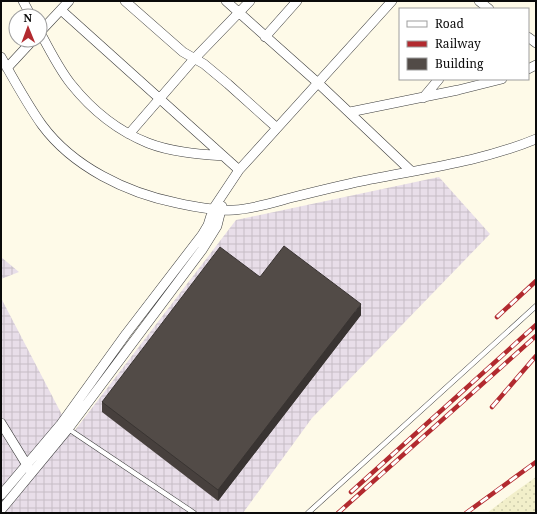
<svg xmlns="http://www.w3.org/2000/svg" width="537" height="514" font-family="'Noto Serif',serif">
	<defs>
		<pattern id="industrial-grid" width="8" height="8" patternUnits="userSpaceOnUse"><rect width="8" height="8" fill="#e8dee9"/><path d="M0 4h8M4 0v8" fill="none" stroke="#c6bdc6"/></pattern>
		<pattern id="farmland-dots" width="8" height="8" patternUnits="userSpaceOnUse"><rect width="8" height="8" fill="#f2efca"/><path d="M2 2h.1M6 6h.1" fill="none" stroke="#ceccac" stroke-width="1.8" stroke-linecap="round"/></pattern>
	</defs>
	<rect width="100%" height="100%" fill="#fefae8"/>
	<path fill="url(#industrial-grid)" d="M439,177L490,234L312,418L243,513H1V298L72,434L236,220Z
		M1,257L19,272L1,279Z"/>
	<path fill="url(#farmland-dots)" d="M536,477V513H487L512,494Z"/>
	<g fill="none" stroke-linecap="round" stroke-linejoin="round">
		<defs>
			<path id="service" d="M67,428L194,513
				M308,513L536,306"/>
			<path id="minor" d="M23,1L31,16
				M125,1L183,52L204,64L228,84L277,128
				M226,1L318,83L411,171
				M479,1L489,9
				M61,10L239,170
				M40,32C49,49 59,69 71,84C91,109 118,131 148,143C171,152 198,154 223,156
				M40,32L69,1
				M265,37L297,1
				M528,37L536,43
				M1,57C14,80 27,104 42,125C73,167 127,193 177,203C195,207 215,211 234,210C253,209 272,203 290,198C314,192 338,186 362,181C420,169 481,162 536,139
				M7,68L33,40
				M528,69L536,65
				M423,98L439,79
				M350,112L458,90L502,79
				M129,134L194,59L250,1
				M1,423L30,470
				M1,495L61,424L126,334L202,235L208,225L213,209L239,170L392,1
				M1,510L68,429L202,250L217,226L222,206"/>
		</defs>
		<use href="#service" stroke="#3d3d3d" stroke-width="5.5"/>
		<use href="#minor" stroke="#3d3d3d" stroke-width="10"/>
		<use href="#service" stroke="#fff" stroke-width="4.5"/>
		<use href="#minor" stroke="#fff" stroke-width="9"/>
		<defs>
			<path id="rail" d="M497,317L536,281
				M492,407L536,356
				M351,492L536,325
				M338,513L536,336
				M466,513L536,462"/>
		</defs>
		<use href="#rail" stroke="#b22a2f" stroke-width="4.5"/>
		<use href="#rail" stroke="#fff" stroke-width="3" stroke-dasharray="9" stroke-linecap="butt"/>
	</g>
	<path fill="#47403d" d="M260,277L361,315L218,501L102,412V402Z"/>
	<path fill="#393432" d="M361,304V315L218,501V490Z"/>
	<path fill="#524b47" stroke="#393432" d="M284,246L361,304L218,490L102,402L220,247L260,277Z"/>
	<rect width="537" height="514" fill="none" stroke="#0a0a0a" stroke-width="4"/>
	<rect x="399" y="8" width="130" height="72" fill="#ffffff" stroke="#9d9d9d"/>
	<rect x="407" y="21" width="20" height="6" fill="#ffffff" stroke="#9d9d9d"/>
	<text x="435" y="28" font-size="12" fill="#0a0a0a">Road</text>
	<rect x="407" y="41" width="20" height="6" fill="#b22a2f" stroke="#9d9d9d"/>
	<text x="435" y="48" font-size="12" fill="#0a0a0a">Railway</text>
	<rect x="407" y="58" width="20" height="12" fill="#524b47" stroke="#9d9d9d"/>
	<text x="435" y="68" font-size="12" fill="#0a0a0a">Building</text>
	<g transform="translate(28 28) rotate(359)"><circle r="19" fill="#ffffff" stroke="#9d9d9d"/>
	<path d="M0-3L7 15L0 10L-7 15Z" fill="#b22a2f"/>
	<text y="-6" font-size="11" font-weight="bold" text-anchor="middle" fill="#0a0a0a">N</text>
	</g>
</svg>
